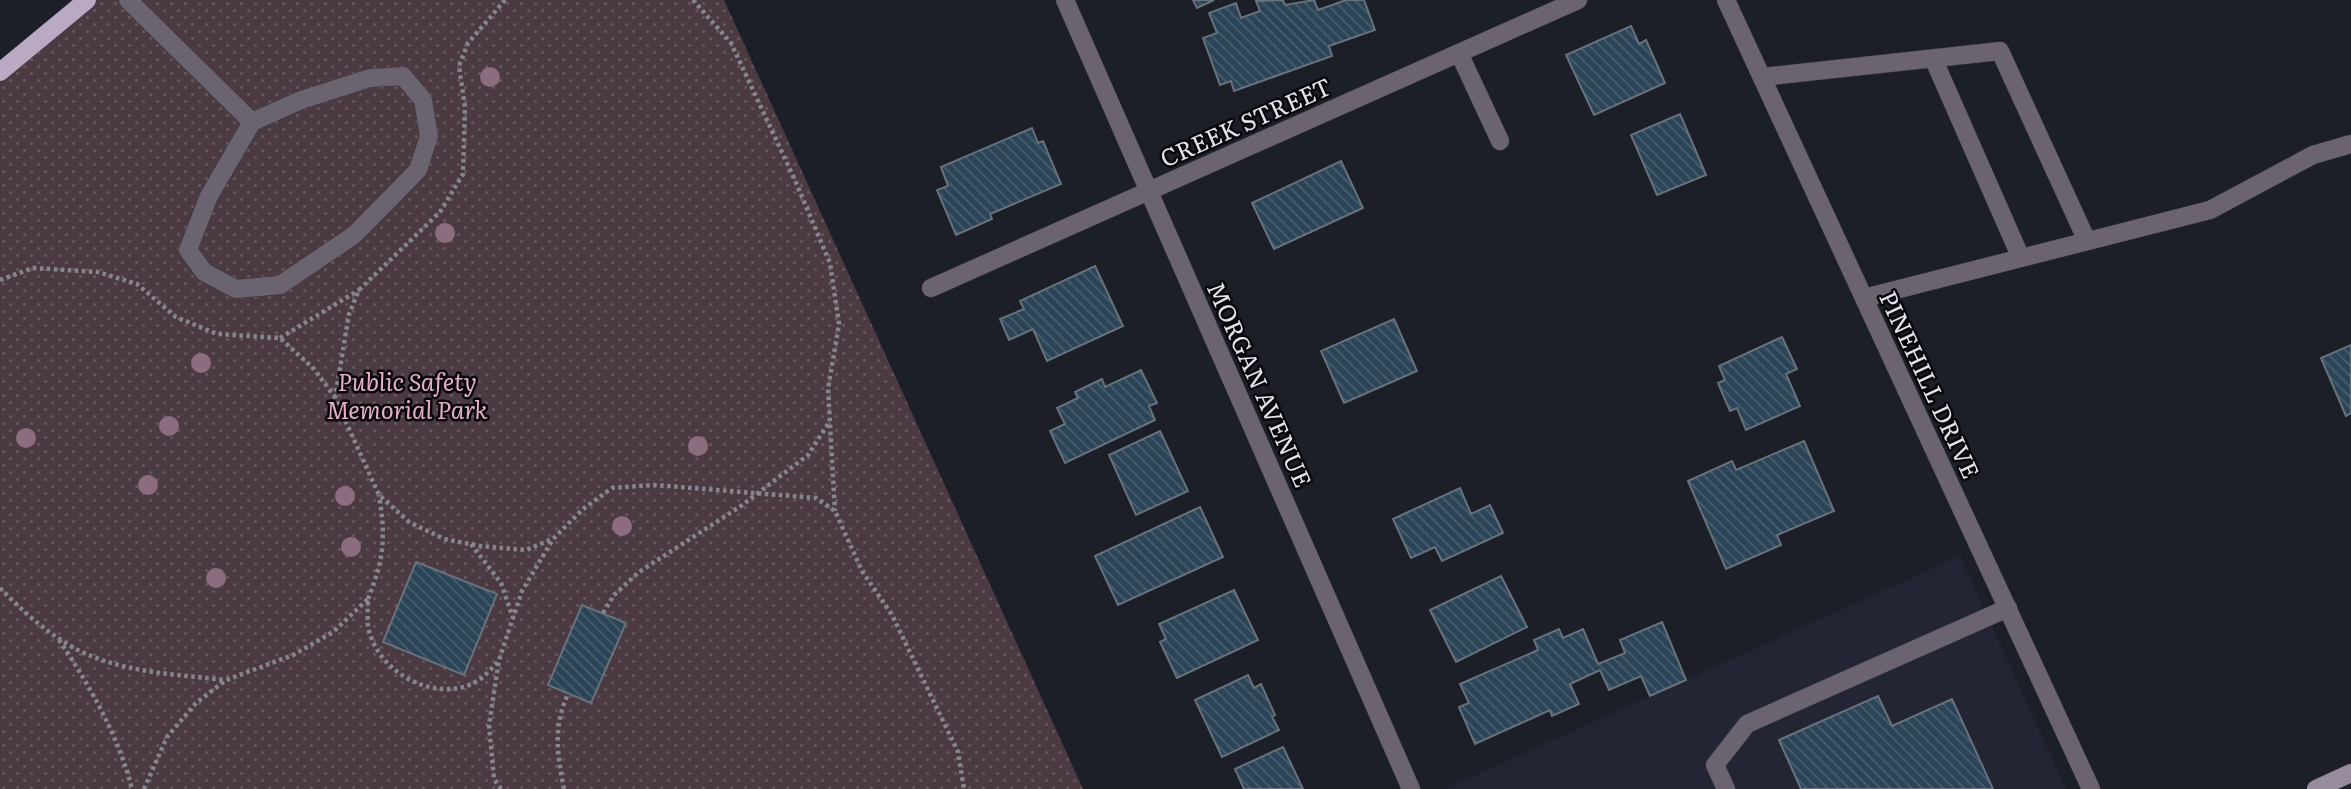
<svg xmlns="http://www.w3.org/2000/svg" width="2351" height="789" font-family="Literata,serif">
	<defs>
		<pattern id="grass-dots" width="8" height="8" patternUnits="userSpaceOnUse" patternTransform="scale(1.75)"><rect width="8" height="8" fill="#4c3a42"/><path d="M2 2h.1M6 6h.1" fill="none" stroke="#66565d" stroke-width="1.8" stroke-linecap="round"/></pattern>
		<pattern id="building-back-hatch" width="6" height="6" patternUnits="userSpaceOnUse" patternTransform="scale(1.75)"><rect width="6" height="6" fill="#2b4458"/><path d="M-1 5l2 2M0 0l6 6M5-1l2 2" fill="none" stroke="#495f70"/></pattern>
	</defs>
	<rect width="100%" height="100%" fill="#1c1e28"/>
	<path fill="#232535" d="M1960,556L2066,789H1445Z"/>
	<path fill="url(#grass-dots)" d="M87,0H724L1083,789H0V72Z"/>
	<path fill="url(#building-back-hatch)" stroke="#67727b" stroke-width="2" d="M1193,0H1214L1197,8Z
		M1283,0L1285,5L1314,0L1318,10L1346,0H1364L1375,30L1329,46L1332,56L1234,91L1231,81L1220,85L1203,38L1217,33L1209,13L1236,3L1241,18L1260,11L1256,1Z
		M1631,26L1639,44L1646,40L1665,83L1594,115L1566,55Z
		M1680,114L1706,175L1657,195L1631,135Z
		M1032,128L1038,143L1043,141L1061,184L990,214L992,219L956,235L937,190L948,186L941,167Z
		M1341,161L1363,208L1274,249L1252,203Z
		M1095,266L1123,326L1047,361L1033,329L1009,340L1000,319L1024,309L1020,301Z
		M1394,319L1417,371L1344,403L1321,351Z
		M1782,337L1797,369L1786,374L1800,406L1746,430L1737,408L1730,411L1718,383L1725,380L1719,366Z
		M2351,345V413L2346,416L2321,358Z
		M1141,370L1157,403L1149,406L1155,420L1065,463L1050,431L1065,424L1057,408L1078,398L1075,392L1102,379L1105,387Z
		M1160,431L1188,491L1136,515L1109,455Z
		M1804,441L1834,511L1777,535L1781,545L1726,569L1688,481L1732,461L1736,470Z
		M1460,488L1471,514L1490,505L1503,533L1442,561L1435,547L1411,558L1393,519Z
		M1200,507L1223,557L1118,605L1095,556Z
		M416,562L497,594L464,675L383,642Z
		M1501,576L1527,627L1456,662L1430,610Z
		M1234,590L1258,640L1177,678L1160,642L1166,639L1159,624Z
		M582,605L626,623L591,703L548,685Z
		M1662,622L1686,680L1650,696L1641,676L1609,690L1600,670L1570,684L1579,704L1552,716L1550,710L1475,744L1459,707L1469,703L1460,684L1538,650L1534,640L1559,629L1563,638L1583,629L1598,664L1625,653L1620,640Z
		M1248,675L1254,688L1261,684L1275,715L1272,717L1279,730L1222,757L1195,700Z
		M1878,696L1892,726L1952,699L1993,789H1801L1779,740Z
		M1283,747L1303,789H1244L1235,769Z"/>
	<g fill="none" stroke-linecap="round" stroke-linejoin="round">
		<defs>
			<path id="lane" d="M128,0L252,122
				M1459,53L1500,141
				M1933,58L2021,258
				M403,76L423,100L429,136L418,170L354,235L280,285L236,289L204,272L188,250L209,196L252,122L301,100L370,78Z
				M1762,77L2000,51L2087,241
				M1864,298L2210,210L2313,155L2351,144
				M1726,789L1715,765L1747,724L2008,608"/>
			<path id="street" d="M1065,0L1411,789
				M1726,0L2091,789
				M931,288L1578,0"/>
			<path id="secondary" d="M2316,789L2351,773"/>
			<path id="primary" d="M0,72L87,0"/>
		</defs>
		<use href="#lane" stroke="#383a43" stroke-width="19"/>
		<use href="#street" stroke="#383a43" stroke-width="19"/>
		<use href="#secondary" stroke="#383a43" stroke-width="19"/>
		<use href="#primary" stroke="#383a43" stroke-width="19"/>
		<path stroke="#85868f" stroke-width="4.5" stroke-dasharray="3.5 3.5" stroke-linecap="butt" d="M505,0L468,43L459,66L465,107L463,174L440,212L359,290L349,314L335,398L379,495L409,522L444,539L480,546L526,550L552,539
			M693,0L731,43L794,178L830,263L839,324L828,389L835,511
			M0,280L33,268L98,272L137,284L176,317L217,334L280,338L314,369L335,397
			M280,338L359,290
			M471,544L501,583L513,618
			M0,588C24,613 58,643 91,656C133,673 181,675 226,680
			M368,599C384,559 386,538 379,495
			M603,613L614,595L639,572L741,506L808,455L828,424
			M59,640C89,684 119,737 132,789
			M144,789L167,737L196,703L226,680L293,655L333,632L368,599C368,607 367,617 368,626C376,673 438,706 479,680C486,675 493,667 499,661
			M501,789L494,779L489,725L499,660L522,591L553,539L583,509L612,488L655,485L816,498L835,511L862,571L892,615L958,752L964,789
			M564,789C557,753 553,727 568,694"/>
		<use href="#lane" stroke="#6b636f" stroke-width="18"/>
		<use href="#street" stroke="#6b636f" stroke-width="18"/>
		<use href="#secondary" stroke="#978b9e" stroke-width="18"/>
		<use href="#primary" stroke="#baa9c2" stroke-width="18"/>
	</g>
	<g fill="#8c6d80">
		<circle cx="490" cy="77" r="10"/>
		<circle cx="445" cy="233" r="10"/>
		<circle cx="201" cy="363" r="10"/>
		<circle cx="169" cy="426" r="10"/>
		<circle cx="26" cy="438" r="10"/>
		<circle cx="698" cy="446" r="10"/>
		<circle cx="148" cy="485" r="10"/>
		<circle cx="345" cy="496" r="10"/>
		<circle cx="622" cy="526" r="10"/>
		<circle cx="351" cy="547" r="10"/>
		<circle cx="216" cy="578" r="10"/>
	</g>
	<g text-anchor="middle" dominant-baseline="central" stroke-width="5" stroke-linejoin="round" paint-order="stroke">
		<g font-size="24" fill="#e2e3eb" stroke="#08080c">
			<text transform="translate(1245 121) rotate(-24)">CREEK STREET</text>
			<text transform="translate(1261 384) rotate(66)">MORGAN AVENUE</text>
			<text transform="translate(1931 384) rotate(65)">PINEHILL DRIVE</text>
		</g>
		<g font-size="24" font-style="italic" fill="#e7adc8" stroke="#08080c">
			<text x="407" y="380">Public Safety<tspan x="407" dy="28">Memorial Park</tspan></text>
		</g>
	</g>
</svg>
